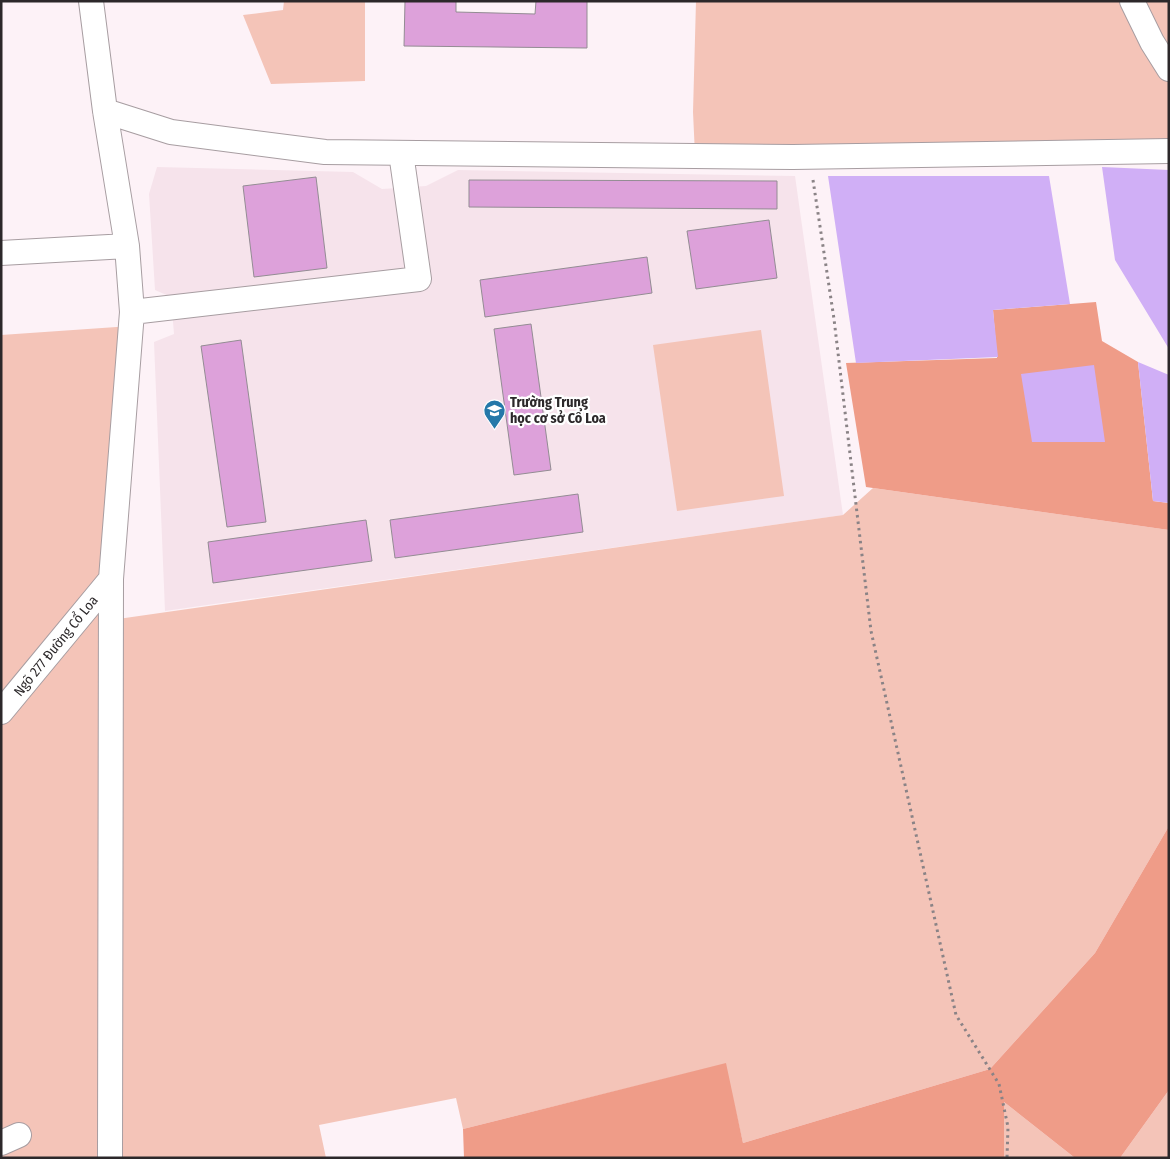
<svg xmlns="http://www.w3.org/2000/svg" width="1170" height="1159" font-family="'Fira Sans Condensed',sans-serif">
	<rect width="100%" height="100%" fill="#fdf2f7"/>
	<path fill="#f6e3eb" d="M157,167L353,172L382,189L426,186L458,170L795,176L843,515L165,611L154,342L174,334L171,297L155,290L149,194Z"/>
	<path fill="#f4c4b8" d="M284,1H365V81L271,84L243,15L283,10Z
		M696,1H1169V150L695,155L693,112Z
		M131,326L111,620L843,515L873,488L1169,530V826L1095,953L990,1069L743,1143L725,1064L463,1129L456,1098L319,1125L326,1158H1V335Z
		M761,330L784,496L677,511L653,345Z
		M1169,1090V1158H1120Z
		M1004,1102L1075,1158H1002Z"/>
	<path fill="#ef9c88" d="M1096,302L1102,341L1138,362L1153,501L1169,503V530L866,487L846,363L997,358L993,310Z
		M1169,826V1090L1120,1158H1075L1004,1102V1158H464L463,1129L726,1063L743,1143L990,1069L1095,953Z"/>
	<path fill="#d0aff6" d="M1102,167L1169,170V349L1115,260Z
		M828,176H1049L1070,304L993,310L998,357L856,363Z
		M1138,362L1169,375V503L1153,501Z
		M1094,365L1105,442H1032L1021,374Z"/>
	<path fill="#dda1da" stroke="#938c93" d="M405,1H456V12L535,14L536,1H587V48L404,46Z
		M316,177L327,268L254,277L243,186Z
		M469,180L777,181V209L469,207Z
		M769,220L777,278L696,289L687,231Z
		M647,257L652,293L485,317L480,280Z
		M531,324L551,470L514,475L494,329Z
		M241,340L266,522L227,527L201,346Z
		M578,494L583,532L395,558L390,520Z
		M366,520L372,561L213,583L208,542Z"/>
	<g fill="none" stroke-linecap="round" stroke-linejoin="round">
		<defs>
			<path id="minor" d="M91,1L105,111L127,246L132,312L111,579L110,1158
				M1132,1L1152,42L1169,69
				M105,111L171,132L325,152L793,157L1169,151
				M1,253L127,246
				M132,312L419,279L401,153
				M1,712L111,579
				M1,1143L19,1135"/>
		</defs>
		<use href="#minor" stroke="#a79da1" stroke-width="26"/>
		<path stroke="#8a8386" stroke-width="3" stroke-dasharray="2.5 4" stroke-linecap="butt" d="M813,180L834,319L871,631L956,1015L999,1084L1008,1127L1007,1158"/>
		<use href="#minor" stroke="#fff" stroke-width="24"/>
	</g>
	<defs>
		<symbol id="school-pin" viewBox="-11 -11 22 30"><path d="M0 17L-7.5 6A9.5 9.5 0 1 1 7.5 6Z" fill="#2578a9" stroke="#fff"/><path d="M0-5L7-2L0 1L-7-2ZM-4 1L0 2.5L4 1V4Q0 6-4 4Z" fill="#fff"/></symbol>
	</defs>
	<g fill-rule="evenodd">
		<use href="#school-pin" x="482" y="398" width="25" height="34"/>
	</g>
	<g text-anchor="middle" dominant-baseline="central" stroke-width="4.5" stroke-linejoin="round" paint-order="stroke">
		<g font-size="14" font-weight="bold" fill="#2c282a" stroke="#fff" text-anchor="start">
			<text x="510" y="402">Trường Trung<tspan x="510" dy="16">học cơ sở Cổ Loa</tspan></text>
		</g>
		<g font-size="14" fill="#2c282a" stroke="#fff">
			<text transform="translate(56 646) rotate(-51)">Ngõ 277 Đường Cổ Loa</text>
		</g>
	</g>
	<rect width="1170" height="1159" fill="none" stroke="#2c282a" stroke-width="5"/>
</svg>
